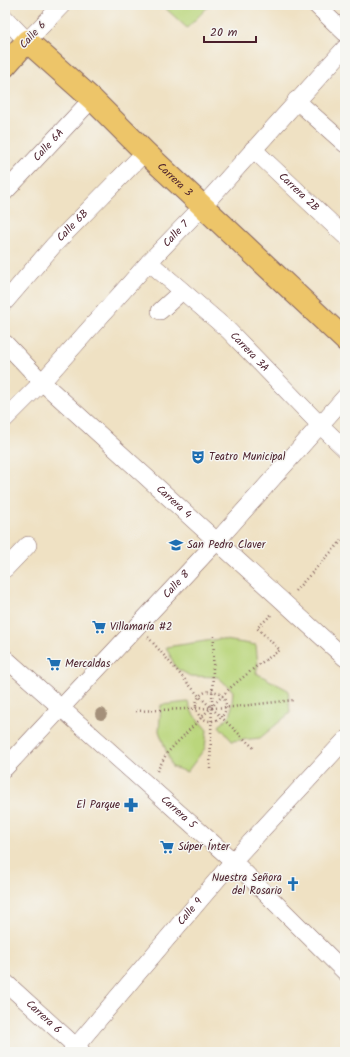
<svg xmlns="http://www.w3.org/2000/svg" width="350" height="1057" font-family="Kalam,sans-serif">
	<rect width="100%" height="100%" fill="#f6f6f2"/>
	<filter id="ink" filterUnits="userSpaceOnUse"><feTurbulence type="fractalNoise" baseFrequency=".025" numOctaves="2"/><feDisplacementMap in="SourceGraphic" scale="8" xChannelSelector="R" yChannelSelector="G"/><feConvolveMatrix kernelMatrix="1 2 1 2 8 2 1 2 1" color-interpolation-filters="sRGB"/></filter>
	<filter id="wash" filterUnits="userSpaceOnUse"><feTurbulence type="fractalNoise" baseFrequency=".012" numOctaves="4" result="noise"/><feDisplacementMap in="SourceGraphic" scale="16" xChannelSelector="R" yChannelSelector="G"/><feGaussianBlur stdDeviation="0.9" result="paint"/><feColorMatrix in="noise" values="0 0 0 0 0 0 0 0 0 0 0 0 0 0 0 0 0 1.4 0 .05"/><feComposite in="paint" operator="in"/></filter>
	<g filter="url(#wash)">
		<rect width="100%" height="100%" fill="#efe1c3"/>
		<path fill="#bad67b" stroke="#827a53" d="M162,5H210L187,28Z
			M219,639L256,645L258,665L256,673L288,690L290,713L260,738L232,741L219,726L231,714L233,691L218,677L190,676L176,668L166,647Z
			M188,702L193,714L207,730L205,748L187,772L172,767L159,731L161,705Z"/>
	</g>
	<g filter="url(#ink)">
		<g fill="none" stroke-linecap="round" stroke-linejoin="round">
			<defs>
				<g id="minor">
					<path d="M316,5L345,33"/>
					<path d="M5,18L27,41L62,5"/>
					<path d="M296,100L345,144"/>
					<path id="s1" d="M253,149L345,236"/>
					<path id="s2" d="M5,192L92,99"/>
					<path id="s3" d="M149,262L229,331L321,426L345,449"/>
					<path id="s4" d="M5,302L53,246L145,152"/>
					<path d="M160,311L182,291"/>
					<path id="s5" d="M5,343L42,382L345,658"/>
					<path id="s6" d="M5,419L42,382L149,262L202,207L345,48"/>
					<path d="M5,569L28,545"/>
					<path id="s7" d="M5,658L233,861L345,972"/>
					<path id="s8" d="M5,768L217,541L345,397"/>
					<path id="s9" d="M5,982L82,1052"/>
					<path id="s10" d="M71,1052L233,861L345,740"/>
				</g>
				<g id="major">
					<path id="s11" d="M5,66L27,41L92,99L145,152L345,340"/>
				</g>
			</defs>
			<use href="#minor" stroke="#846360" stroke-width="18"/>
			<use href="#major" stroke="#846360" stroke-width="24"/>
			<path stroke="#846360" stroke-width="2.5" stroke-dasharray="1 3" stroke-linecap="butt" d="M295,591L345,537
				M148,637L199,696L255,749
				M196 706a15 15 0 1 1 30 0a15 15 0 1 1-30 0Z
				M136,711L232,707L294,700
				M210,769L214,635
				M157,771L167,753L230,688L258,665L280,650L257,628L272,614"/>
			<use href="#minor" stroke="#fff" stroke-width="17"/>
			<use href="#major" stroke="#edc569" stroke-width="22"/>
		</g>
		<circle fill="#a4907a" cx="101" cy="714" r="6"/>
	</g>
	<defs>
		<symbol id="theatre-bare" viewBox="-9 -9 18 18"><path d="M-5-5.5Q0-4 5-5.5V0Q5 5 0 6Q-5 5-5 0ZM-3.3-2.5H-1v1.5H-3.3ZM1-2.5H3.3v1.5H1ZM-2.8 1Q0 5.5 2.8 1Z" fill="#1f6fb2" stroke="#f6f6f2" stroke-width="2.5" paint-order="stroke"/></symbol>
		<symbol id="school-bare" viewBox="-9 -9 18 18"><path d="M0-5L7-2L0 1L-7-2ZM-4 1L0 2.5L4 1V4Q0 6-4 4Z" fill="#1f6fb2" stroke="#f6f6f2" stroke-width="2.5" paint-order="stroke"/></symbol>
		<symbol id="supermarket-bare" viewBox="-9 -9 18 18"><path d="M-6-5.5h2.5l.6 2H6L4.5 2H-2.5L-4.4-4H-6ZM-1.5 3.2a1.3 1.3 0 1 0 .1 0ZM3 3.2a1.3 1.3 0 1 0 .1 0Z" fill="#1f6fb2" stroke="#f6f6f2" stroke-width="2.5" paint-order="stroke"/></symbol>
		<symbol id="pharmacy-bare" viewBox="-9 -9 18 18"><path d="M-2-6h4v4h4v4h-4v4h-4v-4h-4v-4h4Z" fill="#1f6fb2" stroke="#f6f6f2" stroke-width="2.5" paint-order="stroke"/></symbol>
		<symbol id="church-bare" viewBox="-9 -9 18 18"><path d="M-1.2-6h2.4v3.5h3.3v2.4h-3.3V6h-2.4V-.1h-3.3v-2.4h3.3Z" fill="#1f6fb2" stroke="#f6f6f2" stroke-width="2.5" paint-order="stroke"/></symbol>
	</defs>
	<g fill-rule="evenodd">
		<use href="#theatre-bare" x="188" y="447" width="20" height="20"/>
		<use href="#school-bare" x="166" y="535" width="20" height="20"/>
		<use href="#supermarket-bare" x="89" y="617" width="20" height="20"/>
		<use href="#supermarket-bare" x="44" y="654" width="20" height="20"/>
		<use href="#pharmacy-bare" x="121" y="795" width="20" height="20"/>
		<use href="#supermarket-bare" x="157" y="837" width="20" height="20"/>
		<use href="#church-bare" x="283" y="874" width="20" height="20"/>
	</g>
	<g text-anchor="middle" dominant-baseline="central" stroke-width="3" stroke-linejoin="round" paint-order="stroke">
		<g font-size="11" fill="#4a1f2b" stroke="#f6f6f2">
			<text transform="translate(33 35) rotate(-47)">Calle 6</text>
			<text stroke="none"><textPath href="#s2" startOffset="64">Calle 6A</textPath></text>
			<text stroke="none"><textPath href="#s11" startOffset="236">Carrera 3</textPath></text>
			<text stroke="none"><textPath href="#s1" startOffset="63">Carrera 2B</textPath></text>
			<text stroke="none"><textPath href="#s4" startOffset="102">Calle 6B</textPath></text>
			<text stroke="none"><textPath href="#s6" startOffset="252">Calle 7</textPath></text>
			<text stroke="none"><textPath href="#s3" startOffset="135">Carrera 3A</textPath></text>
			<text stroke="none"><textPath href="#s5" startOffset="232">Carrera 4</textPath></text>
			<text stroke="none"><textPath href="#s8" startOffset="251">Calle 8</textPath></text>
			<text stroke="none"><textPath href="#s7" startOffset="232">Carrera 5</textPath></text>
			<text stroke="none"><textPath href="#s10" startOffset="184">Calle 9</textPath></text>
			<text stroke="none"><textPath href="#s9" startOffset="52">Carrera 6</textPath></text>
		</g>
		<g font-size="11" fill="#4a1f2b" stroke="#f6f6f2" text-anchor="start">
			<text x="209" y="457">Teatro Municipal</text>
			<text x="187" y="545">San Pedro Claver</text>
			<text x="110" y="627">Villamaría #2</text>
			<text x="65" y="664">Mercaldas</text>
			<text x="120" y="805" text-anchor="end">El Parque</text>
			<text x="178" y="847">Súper Ínter</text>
			<text x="282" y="878" text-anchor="end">Nuestra Señora<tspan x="282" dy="13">del Rosario</tspan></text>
		</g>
	</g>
	<rect width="350" height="1057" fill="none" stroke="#f6f6f2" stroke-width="20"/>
	<path d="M204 36v6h52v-6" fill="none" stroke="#4a1f2b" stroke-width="2"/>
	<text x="210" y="36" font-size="12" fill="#4a1f2b" stroke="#f6f6f2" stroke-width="3" paint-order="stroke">20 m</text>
</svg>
